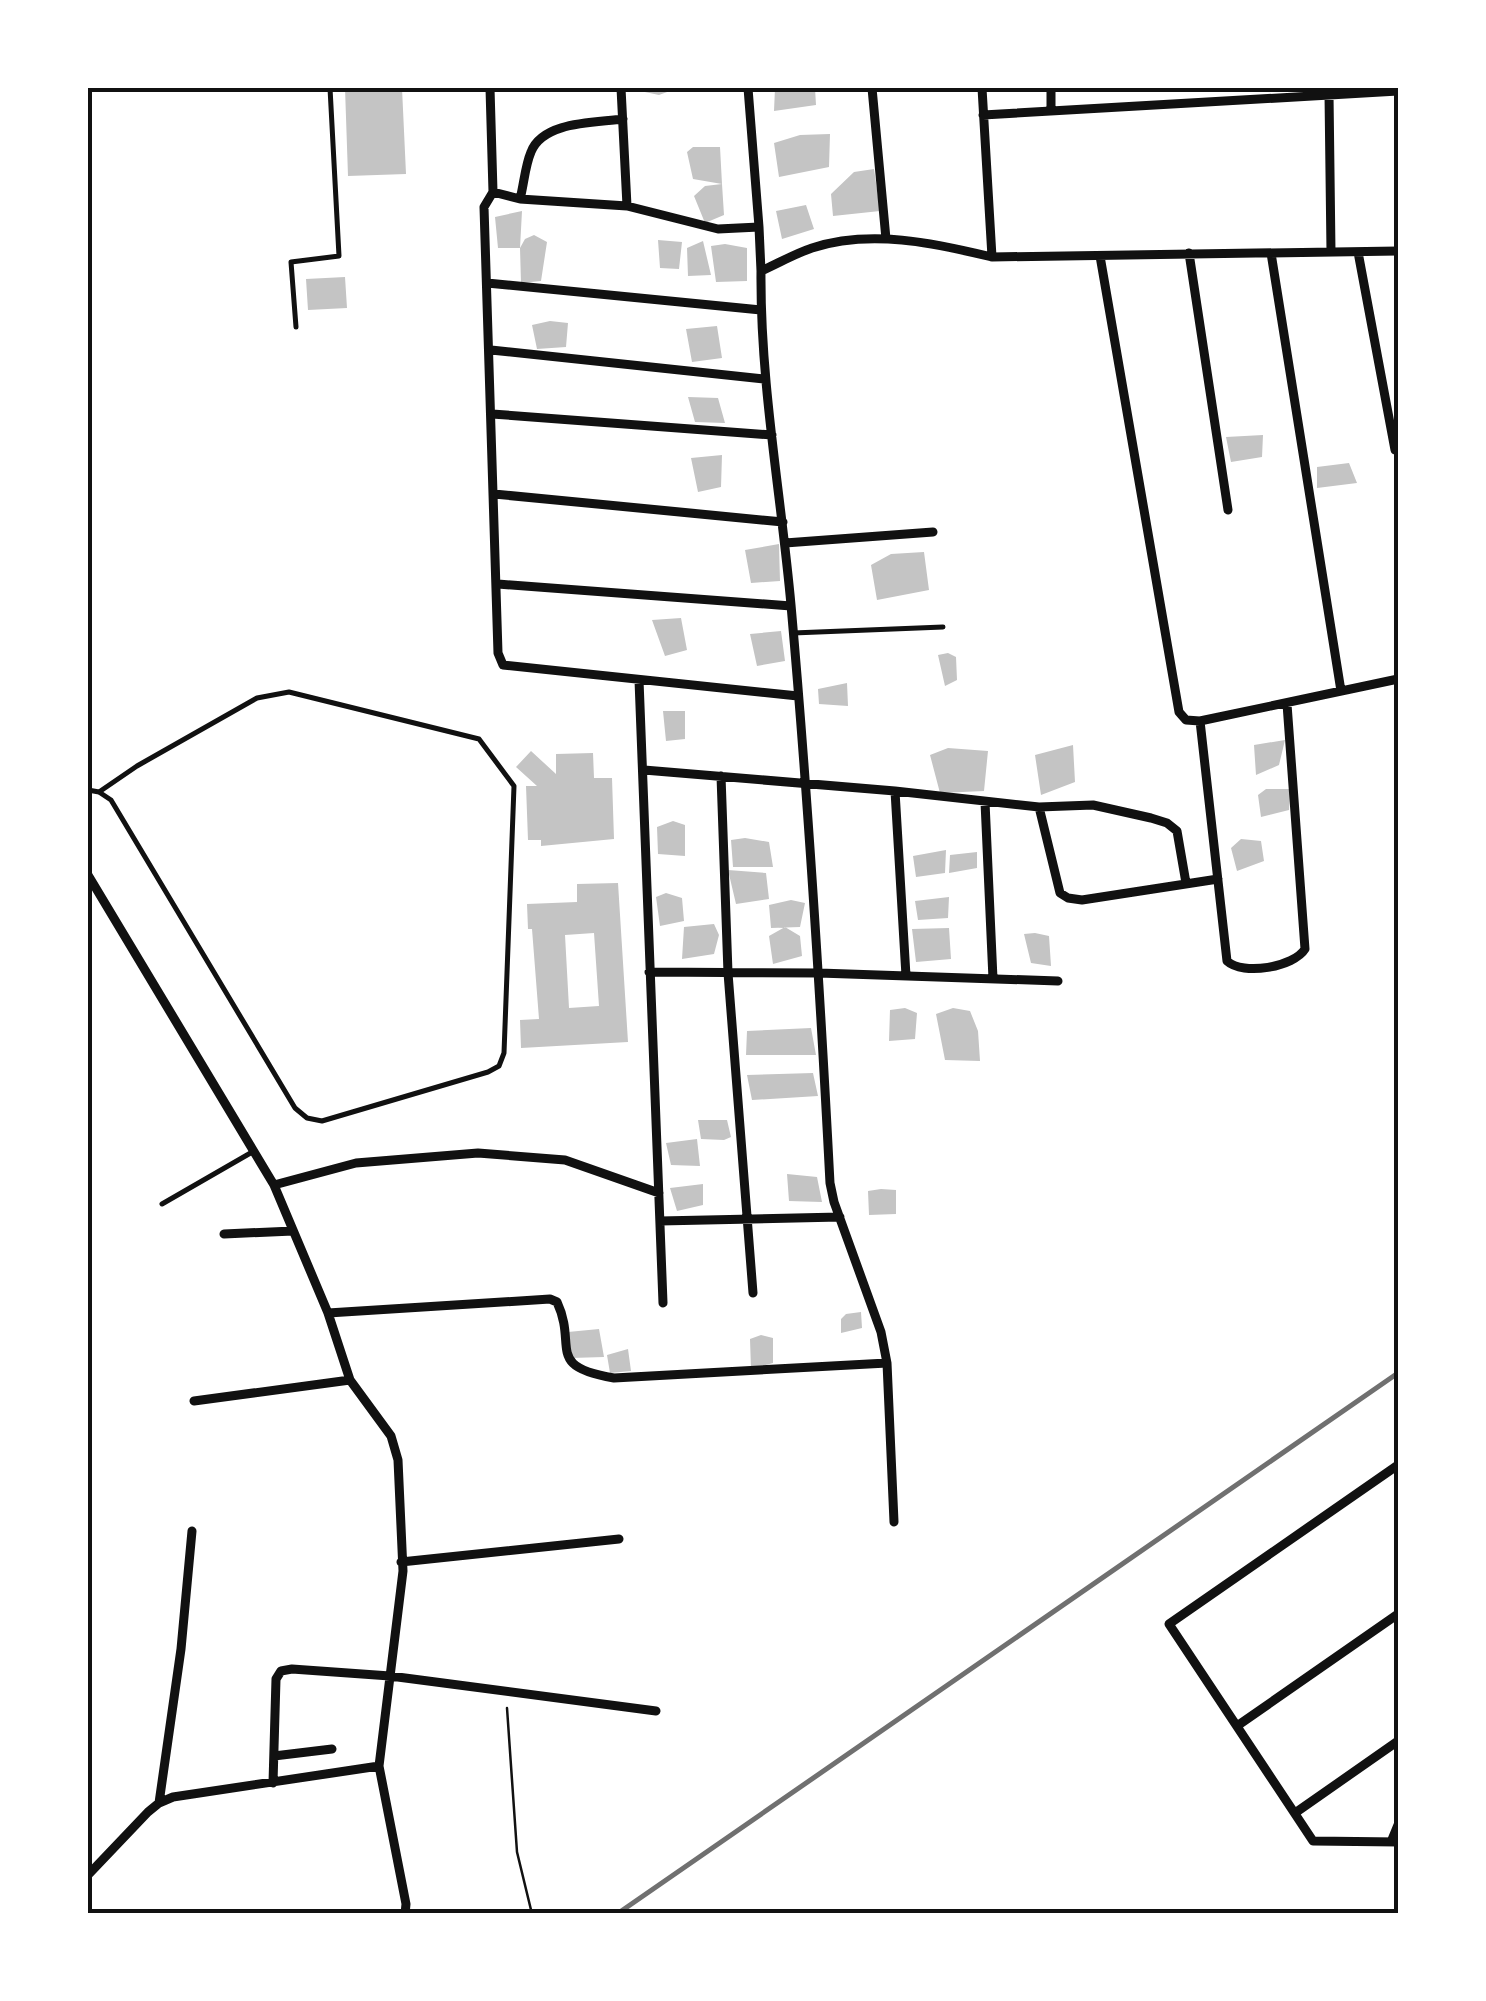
<svg xmlns="http://www.w3.org/2000/svg" width="1486" height="2001" font-family="Jost,sans-serif">
	<rect width="100%" height="100%" fill="#fff"/>
	<path fill="#c4c4c4" fill-rule="evenodd" d="M345,88H402L406,174L348,176Z
		M626,88H678L659,95Z
		M775,88H815L816,105L774,111Z
		M830,134L829,167L779,177L774,143L800,135Z
		M693,147H720L722,184L693,179L687,152Z
		M874,169L880,211L833,216L831,194L854,172Z
		M722,184L724,215L705,223L694,196L705,186Z
		M806,205L814,229L782,239L776,211Z
		M522,211L520,248H498L495,217Z
		M534,235L547,242L541,281L521,283L520,248L525,239Z
		M658,240L682,242L679,269L660,268Z
		M703,241L711,275L688,276L687,248Z
		M725,244L747,248V281L716,282L711,246Z
		M345,277L347,308L308,310L306,279Z
		M550,321L568,323L566,347L537,349L532,325Z
		M717,326L722,358L692,362L686,329Z
		M688,397L718,398L725,423L695,422Z
		M1263,435L1262,457L1231,462L1226,437Z
		M722,455L721,487L698,492L691,458Z
		M1349,463L1357,483L1317,488V467Z
		M779,544L780,581L751,583L745,550Z
		M924,552L929,590L877,600L871,565L891,554Z
		M681,618L687,650L665,656L652,620Z
		M781,631L785,661L757,666L750,634Z
		M948,653L956,657L957,680L945,686L938,655Z
		M847,683L848,706L819,704L818,689Z
		M663,711H685V739L666,741Z
		M1285,740L1279,765L1256,775L1254,745Z
		M1073,745L1075,782L1041,795L1035,755Z
		M948,748L988,751L984,791L940,793L930,755Z
		M531,751L556,774V754L593,753L594,778H612L614,839L541,846V840H528L526,786H537L516,767Z
		M1266,789H1290L1289,810L1261,817L1258,795Z
		M673,821L685,825V856L658,854L657,827Z
		M745,838L769,842L773,867H733L731,840Z
		M1241,839L1261,841L1264,861L1237,871L1231,848Z
		M946,850L945,873L916,877L913,856Z
		M977,852V868L949,873L950,855Z
		M728,870L766,873L769,899L736,904Z
		M618,883L628,1042L521,1048L520,1020L539,1019L532,929H528L527,904L577,902V884ZM594,933L599,1006L569,1008L565,935Z
		M666,893L682,898L684,921L660,926L656,897Z
		M949,897L948,918L918,920L915,901Z
		M791,900L805,903L800,927L771,928L769,905Z
		M714,924L719,935L714,954L682,959L684,927Z
		M785,927L800,936L802,956L773,964L769,936Z
		M949,928L951,959L916,962L912,929Z
		M1035,933L1049,936L1051,966L1031,963L1024,934Z
		M905,1008L917,1013L915,1039L889,1041L890,1010Z
		M953,1008L970,1011L978,1031L980,1061L945,1060L936,1014Z
		M811,1028L816,1055H746L747,1031Z
		M813,1073L818,1096L752,1100L747,1075Z
		M698,1120H727L731,1137L724,1140L701,1139Z
		M697,1139L700,1166L671,1165L666,1143Z
		M787,1174L817,1177L822,1202L789,1201Z
		M703,1184V1205L677,1211L670,1188Z
		M881,1189L896,1190V1214L869,1215L868,1191Z
		M861,1312L862,1328L841,1333V1319L846,1314Z
		M599,1329L604,1357L571,1358L568,1332Z
		M761,1335L773,1338V1363L751,1369L750,1339Z
		M628,1349L631,1371L610,1373L607,1355Z"/>
	<g fill="none" stroke-linecap="round" stroke-linejoin="round">
		<path stroke="#111" stroke-width="2.5" d="M507,1708L517,1852L532,1914"/>
		<path stroke="#111" stroke-width="5" d="M296,327L291,262L339,256L330,88
			M793,633L943,627
			M88,790L99,792L111,800L295,1108L307,1118L322,1121L488,1072L499,1066L504,1053L514,786L479,739L289,692L257,698L137,766L99,792
			M162,1204L254,1151"/>
		<path stroke="#111" stroke-width="9" d="M490,88L493,192L520,199L627,206L718,229L759,227L761,271C777,264 794,254 812,248C870,229 934,243 992,257
			M621,88L627,206
			M748,88L759,227
			M872,88L886,239
			M982,88L992,257L1398,251
			M1051,88V111
			M1329,94L1331,252
			M983,115L1398,91
			M493,192L484,207L498,653L503,665L798,696
			M520,199C524,184 525,166 531,152C543,121 595,123 623,119
			M1358,252L1395,450
			M1189,253L1228,510
			M1271,253L1341,691
			M1100,256L1179,712L1186,720L1200,721L1398,679
			M761,271C760,383 781,494 791,605C808,797 820,990 830,1183L834,1202L881,1332L887,1363L894,1522
			M487,283L761,310
			M491,350L764,379
			M492,414L772,435
			M494,494L783,522
			M785,543L933,532
			M498,584L791,606
			M639,680L663,1303
			M1200,721L1227,961C1243,976 1294,967 1305,949L1287,704
			M644,770L895,791L1039,807L1093,805L1151,818L1167,823L1177,831L1186,883
			M721,776L728,973L753,1293
			M895,791L906,976
			M985,802L993,979
			M1039,807L1060,893L1068,898L1082,900L1218,879
			M88,875L274,1185L328,1313L350,1380L391,1436L398,1460L403,1571L379,1766L173,1797L159,1803L148,1812L88,1875
			M649,972L819,973L1058,981
			M274,1185L356,1163L478,1153L565,1160L659,1193
			M660,1221L840,1217
			M224,1234L293,1231
			M328,1313L550,1299L557,1302C578,1347 544,1366 614,1378L887,1363
			M194,1401L350,1380
			M1398,1465L1169,1624L1313,1841L1398,1842
			M401,1562L619,1539
			M1237,1726L1398,1614
			M274,1756L332,1749
			M379,1766L406,1904L405,1914
			M273,1783L276,1679L281,1671L292,1669L390,1676L656,1711
			M159,1803L181,1649L192,1531
			M1295,1813L1398,1741
			M1391,1842L1398,1825"/>
		<path stroke="#707070" stroke-width="5" d="M617,1914L1398,1373"/>
	</g>
	<rect width="1486" height="2001" fill="none" stroke="#ffffff" stroke-width="180"/>
	<rect x="90" y="90" width="1306" height="1821" fill="none" stroke="#111" stroke-width="4"/>
</svg>
